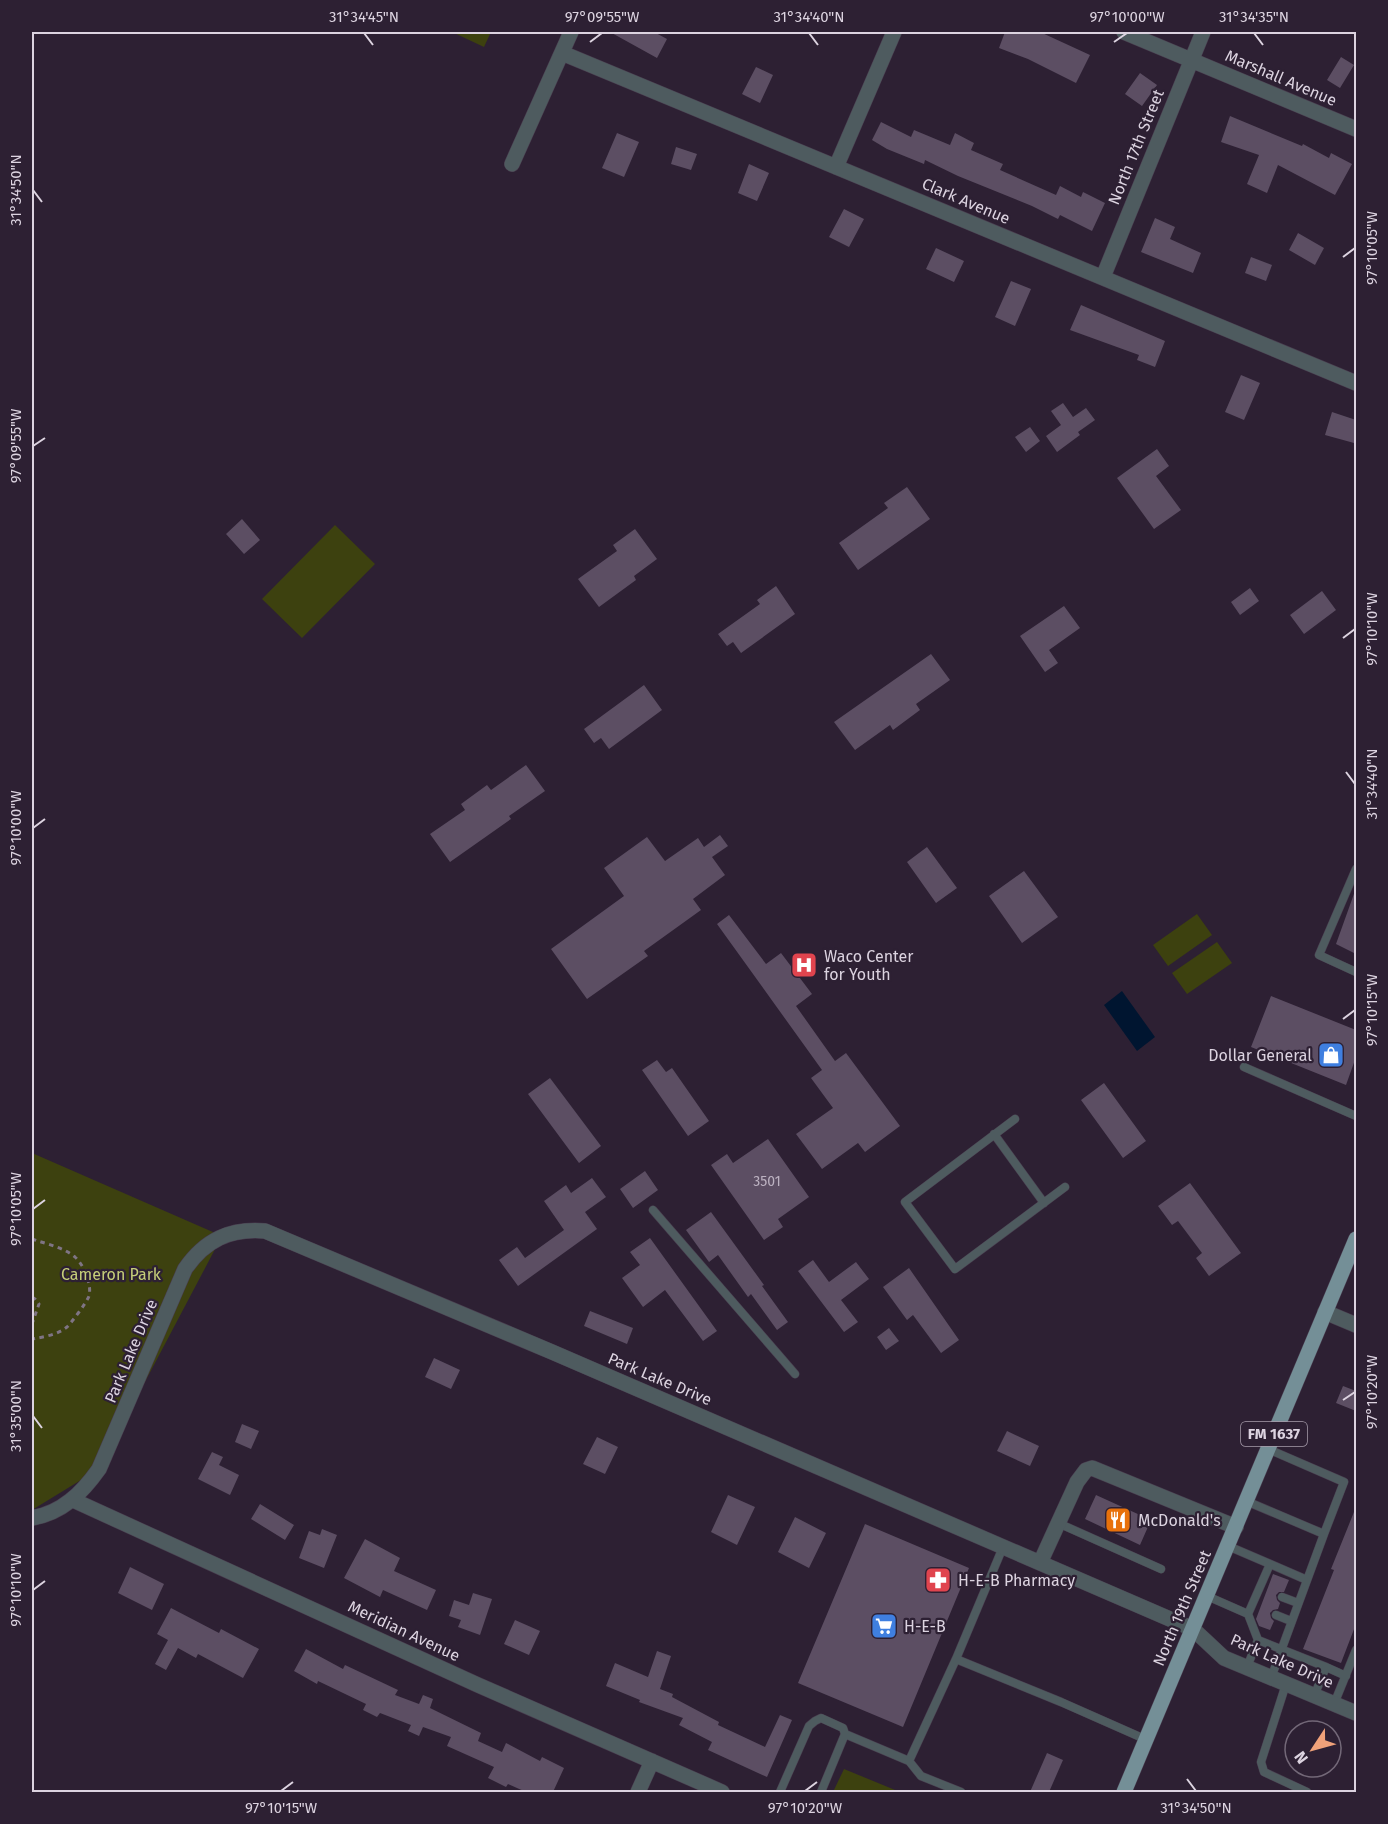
<svg xmlns="http://www.w3.org/2000/svg" width="1388" height="1824" font-family="'Fira Sans',sans-serif">
	<rect width="100%" height="100%" fill="#2d2033"/>
	<path fill="#3d410f" d="M452,32H491L484,47Z
		M335,525L375,564L302,638L262,599Z
		M1197,914L1212,935L1168,966L1153,945Z
		M1217,942L1232,963L1187,994L1172,973Z
		M32,1153L222,1236L99,1469L32,1510Z
		M844,1769L900,1792H833Z"/>
	<path fill="#001530" d="M1122,991L1155,1037L1137,1051L1104,1005Z"/>
	<path fill="#5c4e63" d="M610,32H654L667,39L657,58Z
		M1005,32H1040L1090,55L1076,83L1028,59L999,48Z
		M1341,57L1354,65L1340,88L1327,80Z
		M756,67L773,75L760,103L742,94Z
		M1140,73L1157,85L1142,106L1125,94Z
		M1230,116L1302,146L1303,144L1329,158L1331,153L1352,164L1335,195L1278,165L1267,193L1247,184L1259,155L1221,142Z
		M881,122L911,137L914,130L950,145L955,133L974,143L971,150L1003,164L1000,170L1056,195L1060,186L1081,197L1083,192L1105,203L1092,231L1060,215L1058,219L1032,206L958,176L925,160L924,164L887,149L872,140Z
		M617,133L639,142L624,177L602,168Z
		M676,147L697,154L691,170L671,164Z
		M749,164L769,173L757,201L738,193Z
		M844,209L864,219L849,247L829,237Z
		M1155,218L1175,227L1170,239L1201,253L1193,273L1141,252Z
		M1298,233L1324,248L1315,265L1289,250Z
		M936,248L964,261L954,282L926,269Z
		M1251,257L1272,265L1266,281L1245,273Z
		M1011,281L1031,289L1015,326L995,317Z
		M1081,305L1165,341L1155,367L1137,360L1139,355L1070,330Z
		M1241,375L1260,383L1244,420L1225,412Z
		M1063,403L1073,417L1086,408L1095,420L1078,432L1080,435L1057,452L1046,436L1061,425L1051,411Z
		M1332,412L1356,420V435L1354,443L1325,435Z
		M1030,427L1040,441L1026,452L1015,437Z
		M1157,449L1169,466L1156,476L1181,510L1154,529L1117,478Z
		M907,487L930,519L858,570L839,543L888,508L884,503Z
		M242,519L260,540L244,554L226,534Z
		M635,529L657,559L634,576L636,580L599,607L578,579L617,551L613,545Z
		M776,586L795,614L741,653L733,642L727,646L718,634L760,604L757,600Z
		M1250,588L1259,601L1240,615L1231,602Z
		M1322,591L1336,610L1304,634L1290,615Z
		M1064,606L1080,628L1049,650L1058,663L1045,672L1020,636Z
		M931,654L950,680L916,704L920,710L893,730L890,725L855,750L834,722Z
		M644,685L662,710L609,749L601,738L594,743L584,729Z
		M526,765L545,791L509,816L511,819L450,862L430,834L465,810L461,804L487,785L491,790Z
		M720,835L728,846L712,857L725,875L693,899L701,910L644,951L648,956L587,999L551,949L624,896L604,868L647,837L665,861L698,838L704,847Z
		M927,847L957,888L936,903L907,862Z
		M1024,871L1058,917L1022,943L989,896Z
		M1355,891H1356V954L1336,944Z
		M729,915L766,964L781,953L812,994L796,1006L835,1061L846,1053L900,1126L865,1152L858,1143L822,1169L796,1134L833,1108L811,1078L822,1070L717,924Z
		M1271,996L1356,1030V1057L1346,1085L1251,1047Z
		M657,1060L666,1072L672,1068L709,1121L688,1136L642,1070Z
		M550,1078L601,1146L579,1163L528,1094Z
		M1104,1083L1146,1141L1123,1158L1081,1100Z
		M768,1139L809,1197L778,1219L783,1227L764,1240L711,1165L727,1154L733,1163Z
		M645,1171L658,1190L633,1208L620,1189Z
		M592,1178L606,1197L585,1212L597,1229L518,1286L499,1260L517,1247L525,1258L564,1230L544,1201L566,1185L571,1193Z
		M1190,1183L1241,1253L1209,1276L1196,1258L1202,1253L1178,1221L1172,1225L1158,1206Z
		M711,1212L764,1285L762,1286L788,1322L777,1330L751,1294L748,1297L718,1255L709,1262L686,1230Z
		M650,1238L717,1331L703,1341L665,1290L643,1307L622,1278L640,1265L630,1252Z
		M813,1260L829,1282L856,1262L869,1279L841,1300L858,1322L844,1332L798,1271Z
		M909,1268L959,1340L941,1353L913,1315L907,1320L883,1287Z
		M590,1311L633,1328L627,1344L584,1326Z
		M889,1328L899,1341L886,1350L877,1337Z
		M434,1358L460,1370L451,1389L425,1377Z
		M1343,1386L1356,1391V1411L1336,1403Z
		M242,1424L259,1431L251,1449L235,1442Z
		M1007,1431L1039,1446L1030,1466L997,1451Z
		M597,1437L618,1447L605,1474L583,1464Z
		M212,1452L223,1457L219,1465L239,1475L230,1495L198,1479Z
		M728,1495L755,1507L737,1545L711,1532Z
		M1096,1495L1151,1520L1140,1545L1085,1519Z
		M260,1504L294,1525L285,1540L251,1519Z
		M1356,1507V1624L1341,1663L1303,1649L1334,1570L1331,1569Z
		M795,1517L826,1533L809,1568L778,1552Z
		M865,1524L969,1568L903,1727L798,1683Z
		M322,1529L337,1535L324,1568L299,1558L309,1531L320,1535Z
		M365,1539L400,1558L394,1571L436,1590L427,1610L383,1590L380,1597L344,1578Z
		M130,1567L164,1584L152,1610L118,1593Z
		M1273,1574L1289,1580L1284,1592H1279L1276,1595L1277,1600L1280,1603L1278,1609L1273,1610L1270,1613L1271,1618L1274,1621L1270,1630L1259,1626L1256,1619Z
		M473,1593L492,1599L480,1635L458,1627L461,1620L449,1616L454,1600L469,1605Z
		M171,1608L219,1633L221,1629L259,1649L243,1678L198,1654L196,1658L178,1648L166,1670L155,1664L168,1640L157,1634Z
		M515,1620L540,1631L529,1655L504,1644Z
		M306,1649L343,1669L345,1665L398,1690L395,1695L419,1704L423,1695L433,1699L430,1708L481,1733L478,1741L502,1752L506,1743L540,1761L542,1757L564,1768L553,1792H526L508,1784L506,1787L488,1778L494,1767L447,1746L451,1737L423,1727L419,1736L408,1731L411,1725L380,1713L377,1717L363,1710L366,1704L318,1681L317,1684L294,1671Z
		M657,1651L671,1656L660,1689L673,1694L672,1697L719,1722L718,1725L765,1747L780,1715L792,1720L767,1777L708,1750L712,1742L679,1725L683,1718L639,1702L640,1700L606,1686L615,1663L648,1677Z
		M1047,1753L1063,1760L1049,1792H1030Z"/>
	<g fill="none" stroke-linecap="round" stroke-linejoin="round">
		<defs>
			<path id="service" d="M1356,869L1319,955L1356,972
				M1244,1067L1356,1116
				M1015,1119L905,1202L955,1269L1065,1187
				M994,1134L1044,1203
				M653,1210L795,1374
				M1246,1501L1324,1534L1344,1482L1268,1449
				M1058,1523L1161,1569
				M1270,1564L1307,1580
				M1207,1596L1248,1614L1270,1564L1228,1546
				M1282,1597L1298,1603
				M1276,1615L1291,1621
				M1258,1640L1326,1667L1314,1696
				M956,1659L1061,1702L1147,1740
				M1247,1667L1258,1640L1248,1614
				M1326,1667L1346,1676
				M1271,1678L1324,1534
				M1286,1684L1261,1762L1264,1772L1307,1792
				M1334,1704L1356,1650
				M909,1761L921,1776L961,1792
				M780,1792L809,1726L815,1721L821,1718L843,1728L845,1734
				M821,1792L845,1734L909,1761L956,1659L1003,1547"/>
			<path id="minor" d="M1124,32L1356,129
				M562,53L1356,383
				M512,164L571,32
				M836,167L894,32
				M1103,277L1203,32
				M1325,1312L1356,1325
				M73,1500L478,1685L722,1792
				M32,1518C62,1513 82,1493 99,1469L185,1269C205,1240 230,1228 265,1231L552,1352L1193,1629
				M1040,1563L1077,1482L1086,1470L1092,1468L1236,1527
				M638,1792L652,1761"/>
			<path id="tertiary" d="M1193,1629L1224,1658L1356,1713"/>
			<path id="primary" d="M1124,1792L1356,1239"/>
		</defs>
		<use href="#service" stroke="#493d4f" stroke-width="9"/>
		<use href="#minor" stroke="#493d4f" stroke-width="16"/>
		<use href="#tertiary" stroke="#493d4f" stroke-width="16"/>
		<use href="#primary" stroke="#493d4f" stroke-width="16"/>
		<path stroke="#7f7484" stroke-width="3" stroke-dasharray="4.5 4.5" stroke-linecap="butt" d="M32,1239C46,1244 63,1247 75,1257C84,1265 92,1284 89,1296C87,1302 72,1322 67,1327C57,1335 43,1337 32,1339
			M32,1297L35,1299L39,1304L32,1324"/>
		<use href="#service" stroke="#4e5b5f" stroke-width="8"/>
		<use href="#minor" stroke="#4e5b5f" stroke-width="15"/>
		<use href="#tertiary" stroke="#4e5b5f" stroke-width="15"/>
		<use href="#primary" stroke="#748f97" stroke-width="15"/>
	</g>
	<path fill="none" stroke="#dcd3e0" stroke-width="2" d="M364,33L373,45M809,33L818,45M1254,33L1263,45M590,42L602,33M1114,42L1127,33M33,190L42,202M1343,257L1355,248M33,446L45,438M1343,638L1355,629M1346,772L1355,784M33,828L45,819M1343,1019L1355,1010M33,1209L45,1200M1343,1400L1355,1392M33,1416L42,1428M33,1590L45,1581M1187,1779L1196,1791M281,1791L293,1782M805,1791L817,1782"/>
	<defs>
		<symbol id="hospital-square" viewBox="-11 -11 22 22"><rect x="-9" y="-9" width="18" height="18" rx="4" fill="#e0444e" stroke="#2d2033"/><path d="M-5-5h3v3.5h4V-5h3V5h-3V1.5h-4V5h-3Z" fill="#fff"/></symbol>
		<symbol id="shop-square" viewBox="-11 -11 22 22"><rect x="-9" y="-9" width="18" height="18" rx="4" fill="#3f7fe0" stroke="#2d2033"/><path d="M-5-2.5h2.3a2.7 3.5 0 0 1 5.4 0H5L5.5 6h-11ZM-1.5-2.5h3a1.5 2.3 0 0 0-3 0Z" fill="#fff"/></symbol>
		<symbol id="restaurant-square" viewBox="-11 -11 22 22"><rect x="-9" y="-9" width="18" height="18" rx="4" fill="#e8710a" stroke="#2d2033"/><path d="M-5-6h1v4h1v-4h1v4h1v-4h1v5L-1.5 .5V6h-2V.5L-5-1ZM5-6V6H3V1.5H1.5Q1.5-4 5-6Z" fill="#fff"/></symbol>
		<symbol id="pharmacy-square" viewBox="-11 -11 22 22"><rect x="-9" y="-9" width="18" height="18" rx="4" fill="#e0444e" stroke="#2d2033"/><path d="M-2-6h4v4h4v4h-4v4h-4v-4h-4v-4h4Z" fill="#fff"/></symbol>
		<symbol id="supermarket-square" viewBox="-11 -11 22 22"><rect x="-9" y="-9" width="18" height="18" rx="4" fill="#3f7fe0" stroke="#2d2033"/><path d="M-6-5.5h2.5l.6 2H6L4.5 2H-2.5L-4.4-4H-6ZM-1.5 3.2a1.3 1.3 0 1 0 .1 0ZM3 3.2a1.3 1.3 0 1 0 .1 0Z" fill="#fff"/></symbol>
	</defs>
	<g fill-rule="evenodd">
		<use href="#hospital-square" x="789" y="950" width="30" height="30"/>
		<use href="#shop-square" x="1316" y="1040" width="30" height="30"/>
		<use href="#restaurant-square" x="1103" y="1505" width="30" height="30"/>
		<use href="#pharmacy-square" x="923" y="1565" width="30" height="30"/>
		<use href="#supermarket-square" x="869" y="1611" width="30" height="30"/>
	</g>
	<g text-anchor="middle" dominant-baseline="central" stroke-width="4.5" stroke-linejoin="round" paint-order="stroke">
		<g font-size="14" fill="#bcb2c1">
			<text x="767" y="1181">3501</text>
		</g>
		<rect fill="#2d2033" stroke="#a89dac" stroke-width="1.5" x="1241" y="1422" width="66" height="24" rx="4.5"/>
		<g font-size="15" font-weight="bold" fill="#dcd3e0">
			<text x="1274" y="1434">FM 1637</text>
		</g>
		<g font-size="16" fill="#dcd3e0" stroke="#2d2033">
			<text transform="translate(1281 78) rotate(23)">Marshall Avenue</text>
			<text transform="translate(1136 147) rotate(-68)">North 17th Street</text>
			<text transform="translate(966 201) rotate(23)">Clark Avenue</text>
			<text transform="translate(131 1351) rotate(-67)">Park Lake Drive</text>
			<text transform="translate(660 1379) rotate(23)">Park Lake Drive</text>
			<text transform="translate(1182 1608) rotate(-67)">North 19th Street</text>
			<text transform="translate(404 1631) rotate(25)">Meridian Avenue</text>
			<text transform="translate(1282 1661) rotate(24)">Park Lake Drive</text>
		</g>
		<g font-size="16" fill="#dcd3e0" stroke="#2d2033" text-anchor="start">
			<text x="824" y="956">Waco Center<tspan x="824" dy="18">for Youth</tspan></text>
			<text x="1312" y="1055" text-anchor="end">Dollar General</text>
			<text x="1138" y="1520">McDonald's</text>
			<text x="958" y="1580">H-E-B Pharmacy</text>
			<text x="904" y="1626">H-E-B</text>
		</g>
		<g font-size="16" fill="#c6ce79" stroke="#2d2033">
			<text x="111" y="1274">Cameron Park</text>
		</g>
	</g>
	<rect width="1388" height="1824" fill="none" stroke="#2d2033" stroke-width="66"/>
	<g transform="translate(1313 1749) rotate(234)"><circle r="28" fill="#2d2033" stroke="#736878" stroke-width="1.5"/>
	<path d="M0-4.5L10 22L0 15L-10 22Z" fill="#f0a27a"/>
	<text y="-9" font-size="16" font-weight="bold" text-anchor="middle" fill="#dcd3e0">N</text>
	</g>
	<rect x="33" y="33" width="1322" height="1758" fill="none" stroke="#dcd3e0" stroke-width="2"/>
	<g font-size="15" text-anchor="middle" fill="#dcd3e0">
		<text x="364" y="22">31°34'45"N</text>
		<text x="602" y="22">97°09'55"W</text>
		<text x="809" y="22">31°34'40"N</text>
		<text x="1127" y="22">97°10'00"W</text>
		<text x="1254" y="22">31°34'35"N</text>
		<text transform="translate(16 190) rotate(-90)" y="5">31°34'50"N</text>
		<text transform="translate(1372 248) rotate(-90)" y="5">97°10'05"W</text>
		<text transform="translate(16 446) rotate(-90)" y="5">97°09'55"W</text>
		<text transform="translate(1372 629) rotate(-90)" y="5">97°10'10"W</text>
		<text transform="translate(1372 784) rotate(-90)" y="5">31°34'40"N</text>
		<text transform="translate(16 828) rotate(-90)" y="5">97°10'00"W</text>
		<text transform="translate(1372 1010) rotate(-90)" y="5">97°10'15"W</text>
		<text transform="translate(16 1209) rotate(-90)" y="5">97°10'05"W</text>
		<text transform="translate(1372 1392) rotate(-90)" y="5">97°10'20"W</text>
		<text transform="translate(16 1416) rotate(-90)" y="5">31°35'00"N</text>
		<text transform="translate(16 1590) rotate(-90)" y="5">97°10'10"W</text>
		<text x="281" y="1813">97°10'15"W</text>
		<text x="805" y="1813">97°10'20"W</text>
		<text x="1196" y="1813">31°34'50"N</text>
	</g>
</svg>
